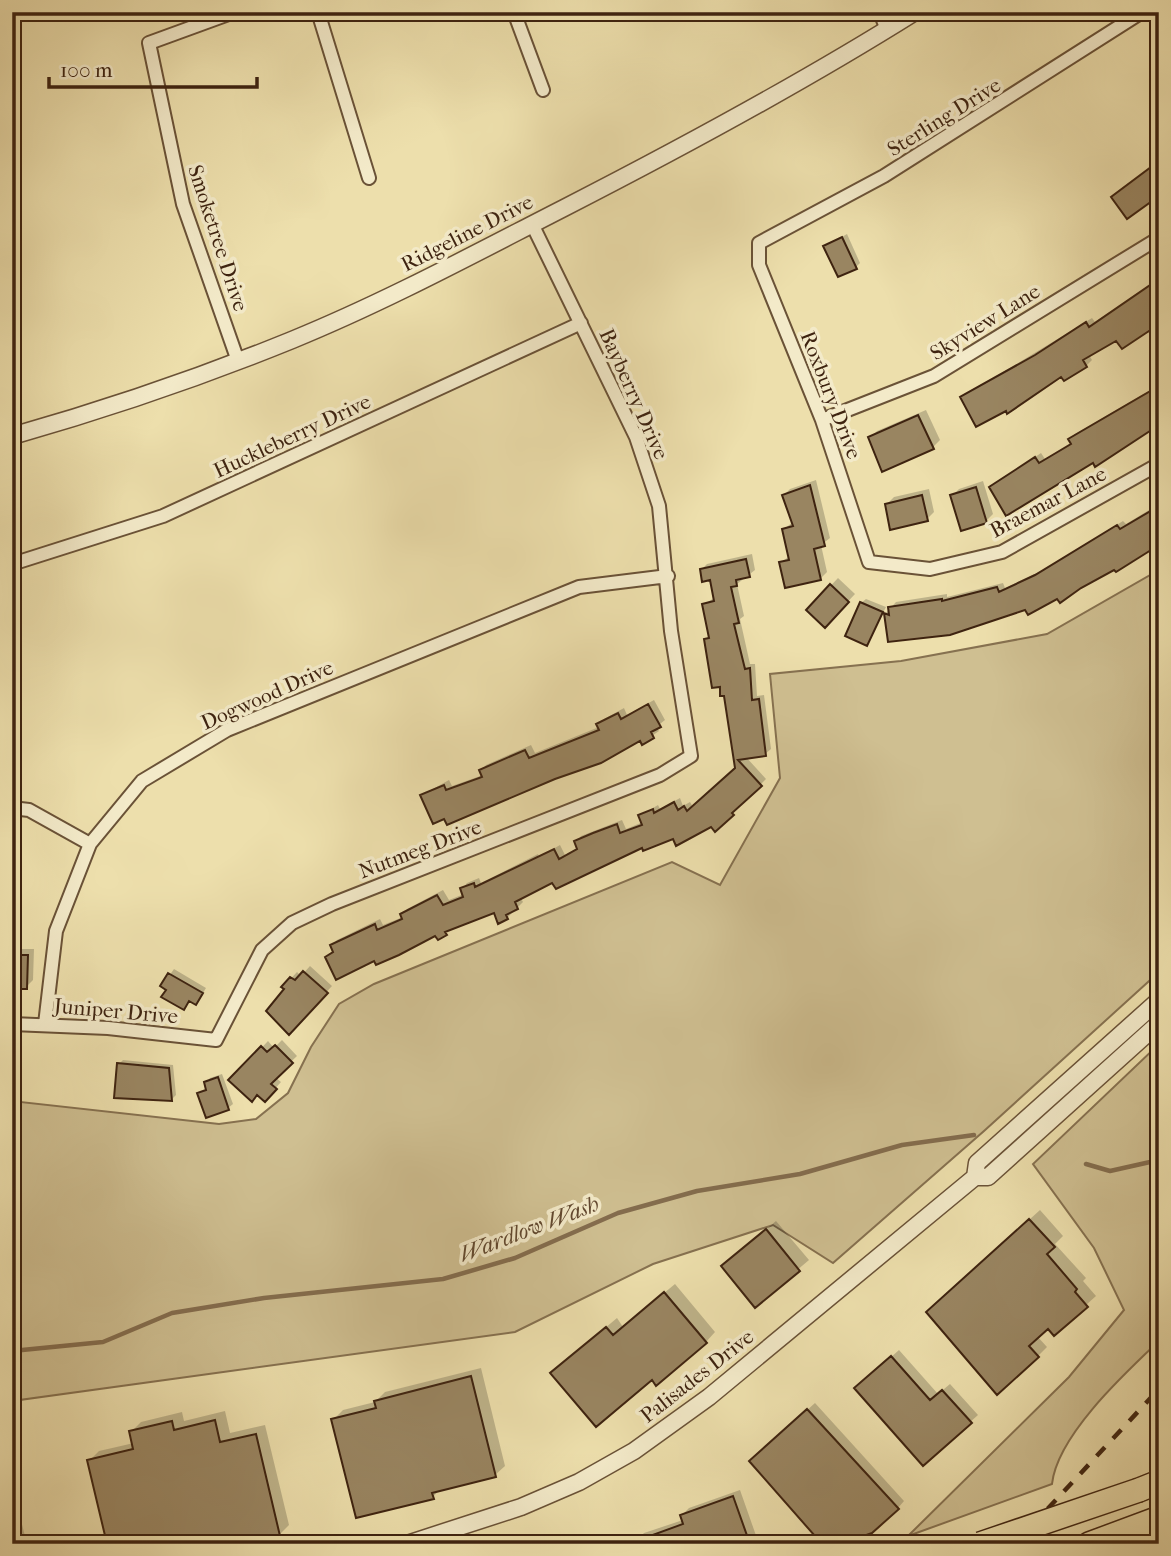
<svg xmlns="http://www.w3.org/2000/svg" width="1171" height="1556" font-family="'IM FELL French Canon',serif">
	<rect width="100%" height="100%" fill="#eddfac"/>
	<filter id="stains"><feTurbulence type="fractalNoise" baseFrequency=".00286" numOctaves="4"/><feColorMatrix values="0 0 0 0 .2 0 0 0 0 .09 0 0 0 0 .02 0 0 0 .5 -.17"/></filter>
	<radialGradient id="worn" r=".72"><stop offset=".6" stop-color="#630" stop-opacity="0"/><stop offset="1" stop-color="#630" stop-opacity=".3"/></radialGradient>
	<path fill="#cfbf91" stroke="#867150" stroke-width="2" d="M1159,570V972L984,1131L833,1263L773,1225L653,1264L515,1332L12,1401V1101L219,1124L256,1119L288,1093L311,1047L339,1004L374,984L672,862L720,885L780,778L770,674L901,661L1047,634Z
		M1159,1044V1341C1124,1374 1057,1436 1052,1484L908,1536L1069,1377L1124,1310L1094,1248L1033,1164Z"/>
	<path fill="#0003" d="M847,234L860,263L856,267L826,246Z
		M1159,278V326L1117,338L1089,355L1092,360L1086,366L1062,375L1008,412L962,397L1092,318L1095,322Z
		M1159,385V413L1094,461L991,487L1041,453L1045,459L1072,442L1070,439L1075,434Z
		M926,410L940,440L933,447L883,470L870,438L877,431Z
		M816,480L830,538L821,545L827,572L820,579L781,562L790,556L784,529L793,522L784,495L790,489Z
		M983,481L993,514L986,521L952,496L959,489Z
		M929,489L934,512L927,519L887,504L894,497Z
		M1159,504V542L1058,597L975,627L890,640L886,613L896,602L947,594V597L1003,583L1005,588L1043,570L1123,521L1126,524Z
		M752,554L755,570L737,584L744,616L740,619L750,664H755L757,696L764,695L771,749L765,754L746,757L766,779L715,830L711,825L643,845L553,880L520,897L523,902L507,918L494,911L452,927L439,938L436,934L375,959L327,957L334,951L332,945L337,940L380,919L383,925L403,917L407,909L443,890L449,900L464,894L462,889L467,883L479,878L481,883L538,854L539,857L560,845L565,855L578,847L576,842L581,836L622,820L626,829L643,822L640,816L658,805L660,809L680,798L683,806L690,802L693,807L737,768L725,694L706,640L710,635L704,604L716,597L712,578L702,569L707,564Z
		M838,578L855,594L825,626L808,610Z
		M866,599L886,607L867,644L861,603Z
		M654,700L665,720L656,727L659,731L643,742L641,738L601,761L422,795L449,780L452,786L483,775L481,771L486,765L531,745L535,753L599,727L604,719L624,708L627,715Z
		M12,949H34L33,980L26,987H12Z
		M310,966L332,986L289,1032L287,989L284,986L297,972L301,976Z
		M174,969L206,988L200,998L190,999L188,1003L162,986Z
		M282,1040L297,1056L275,1077L281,1082L265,1100L231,1080L268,1041L274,1048Z
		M123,1060L173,1065L176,1095L171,1100L119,1064Z
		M222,1074L233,1104L228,1108L199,1094L208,1088L206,1083L210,1078Z
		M1040,1210L1063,1236L1055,1244L1086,1278L1083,1281L1096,1296L1086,1305L1037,1336L1047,1347L1038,1356L938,1302Z
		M776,1221L809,1260L756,1305L733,1257Z
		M675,1284L715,1332L706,1342L652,1378L562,1364L617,1318L623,1327Z
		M899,1350L938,1394L950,1384L978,1415L923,1464L863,1382Z
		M481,1368L505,1466L495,1475L440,1489L433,1497L333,1420L343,1410L375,1402L385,1392Z
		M815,1403L904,1501L898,1508L758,1454Z
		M225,1411L230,1433L265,1425L289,1525L279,1535L89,1461L99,1451L134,1443L131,1432L141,1422L182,1412L184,1421Z
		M12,1485L27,1544H12Z
		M740,1490L759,1544H638L637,1540L644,1533L683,1520L682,1515L689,1508Z"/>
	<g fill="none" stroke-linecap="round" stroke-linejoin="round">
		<path stroke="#846d4e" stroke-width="4.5" d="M1086,1164L1110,1171L1159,1160
			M12,1351L103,1342L172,1313L264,1298L443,1279L515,1258L618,1213L697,1191L800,1174L902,1145L974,1135"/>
	</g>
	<path fill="#998561" stroke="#3e2310" stroke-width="2" d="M1159,161V196L1127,219L1111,197Z
		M842,237L857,269L838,277L823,246Z
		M1159,279V328L1151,333L1149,331L1122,349L1116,341L1083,360L1087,367L1064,381L1061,377L1007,414L1006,411L976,427L960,397L1035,355L1086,322L1089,327Z
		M1159,386V425L1095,467L1093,463L1006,516L989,487L1035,457L1039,463L1071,444L1068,439Z
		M918,415L934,449L882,472L868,437Z
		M810,485L825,546L814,549L821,580L785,588L779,562L789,560L782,529L793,526L782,495Z
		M976,487L987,523L961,531L950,495Z
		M922,495L928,521L890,530L885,504Z
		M1159,506V545L1116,572L1114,570L1081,588L1060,603L1057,599L1028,615L1025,610L950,635L888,642L884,613L889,615L888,607L942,599V601L997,587L999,592L1035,575L1117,525L1120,529Z
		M746,559L750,577L736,580L737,586L731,587L739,623L734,624L745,669L750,668L752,700L759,699L766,756L738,760L762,786L732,813L734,815L715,832L711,827L676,846L673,839L643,851L642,848L556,889L552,883L515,902L518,909L506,915L508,919L498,924L494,913L445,932L447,935L438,940L435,936L399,955L376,965L374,961L336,980L325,957L333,952L330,945L375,924L377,930L402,919L400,914L437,895L443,905L463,897L460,888L474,883L475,887L554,849L559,859L577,849L574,841L593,833L617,824L620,833L642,825L638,815L653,809L654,813L674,802L678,810L684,806L687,811L735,768L724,696H720V687L712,688L704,639L709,638L702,604L714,601L710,580L702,582L700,569Z
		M830,584L849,602L825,628L806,610Z
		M860,602L883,612L867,646L845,636Z
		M648,704L661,727L651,732L654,738L642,745L640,741L601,763L555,779L447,825L444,819L433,824L420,795L444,785L446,790L482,777L479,770L525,750L529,758L599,730L596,724L618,713L621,719Z
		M12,955H28L27,989H12Z
		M303,971L328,993L289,1035L266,1011L284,989L281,987L290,977L295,980Z
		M168,973L203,993L196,1005L189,1001L184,1010L161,997L166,990L160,986Z
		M275,1045L293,1063L271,1084L277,1089L265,1102L257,1095L252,1102L228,1080L261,1046L267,1052Z
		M117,1063L169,1068L172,1101L114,1098Z
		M218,1077L229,1110L206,1118L197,1093L206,1090L204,1082Z
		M1029,1219L1055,1247L1047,1254L1077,1289L1075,1292L1088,1307L1054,1336L1048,1329L1029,1346L1039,1357L997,1395L926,1312Z
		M766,1229L800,1271L755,1308L721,1266Z
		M664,1292L707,1343L656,1386L652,1380L596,1427L550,1373L606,1327L613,1335Z
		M891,1356L930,1400L942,1390L972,1423L923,1466L854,1388Z
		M471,1376L496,1477L432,1493L434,1499L356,1518L331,1419L376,1408L374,1401Z
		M807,1409L899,1509L872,1533L841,1544H822L749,1461Z
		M215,1420L220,1442L256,1434L280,1536L249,1544H107L87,1460L133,1449L129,1431L172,1421L174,1430Z
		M733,1496L750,1544H628L683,1524L680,1515Z"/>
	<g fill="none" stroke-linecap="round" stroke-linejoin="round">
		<defs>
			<path id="minor" d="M234,12L149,43L183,204L238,361
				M318,12L369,178
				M514,12L543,90
				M880,12L887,30
				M1142,12L884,176L759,243V265L822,420L869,562L930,569L1002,552L1159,464
				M822,420L934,376L1159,238
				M12,564L163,516L581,323
				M12,808L29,810L90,844
				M12,1024L108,1028L216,1040L262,950L292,923L332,904L660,775L691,756L671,631L659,506L636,437L532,224
				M45,1024L56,931L90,844L142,781L227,730L579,587L668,576"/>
			<path id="tertiary" d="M12,436C107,409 201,377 292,340C385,302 474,254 564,208C683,147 802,83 915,12
				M975,1177H988L1159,1023
				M407,1544L521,1507L579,1482L634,1451L709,1397L975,1177L977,1163L1159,1000"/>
			<path id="motorway" d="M1139,1490L1159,1482
				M1089,1544L1159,1518"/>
		</defs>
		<use href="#minor" stroke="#6a5237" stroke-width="16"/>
		<use href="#tertiary" stroke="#6a5237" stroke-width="19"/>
		<use href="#motorway" stroke="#3e2310" stroke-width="26"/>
		<use href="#minor" stroke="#f3eac9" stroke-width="12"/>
		<use href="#tertiary" stroke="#f3eac9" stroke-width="16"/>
		<use href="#motorway" stroke="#eddfac" stroke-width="23"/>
		<path stroke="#3e2310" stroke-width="4.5" stroke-dasharray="12 12" stroke-linecap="butt" d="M1015,1544L1159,1389"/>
		<defs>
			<path id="motorway-bridge" d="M980,1544L1139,1490"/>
		</defs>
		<use href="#motorway-bridge" stroke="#3e2310" stroke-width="26" stroke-linecap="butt"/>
		<use href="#motorway-bridge" stroke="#eddfac" stroke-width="23"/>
	</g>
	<g text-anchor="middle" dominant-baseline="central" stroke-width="7" stroke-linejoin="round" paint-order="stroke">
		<g font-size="21" fill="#3e2310" stroke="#f3eac9">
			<text transform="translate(944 117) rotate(-32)">Sterling Drive</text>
			<text transform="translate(467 233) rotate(-27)">Ridgeline Drive</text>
			<text transform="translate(218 238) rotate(72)">Smoketree Drive</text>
			<text transform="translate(985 322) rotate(-32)">Skyview Lane</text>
			<text transform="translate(634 394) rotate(66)">Bayberry Drive</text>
			<text transform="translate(831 395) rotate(69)">Roxbury Drive</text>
			<text transform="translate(292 436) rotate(-25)">Huckleberry Drive</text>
			<text transform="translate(1048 502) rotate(-28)">Braemar Lane</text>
			<text transform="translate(267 695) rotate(-24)">Dogwood Drive</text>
			<text transform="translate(420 849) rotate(-21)">Nutmeg Drive</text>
			<text transform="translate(116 1011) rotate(5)">Juniper Drive</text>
			<text transform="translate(697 1376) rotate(-38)">Palisades Drive</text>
		</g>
		<g font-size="23" font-style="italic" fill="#61482f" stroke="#f3eac9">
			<text transform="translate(529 1229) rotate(-21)">Wardlow Wash</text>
		</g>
	</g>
	<rect width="1171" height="1556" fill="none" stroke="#eddfac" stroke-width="42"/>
	<rect x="14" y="14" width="1143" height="1528" fill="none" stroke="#3e2310" stroke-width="3.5"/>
	<rect x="21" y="21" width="1129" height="1514" fill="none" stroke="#3e2310" stroke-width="2"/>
	<path d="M49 77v10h208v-10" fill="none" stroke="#3e2310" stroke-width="3.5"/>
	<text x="60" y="77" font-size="21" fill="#3e2310" stroke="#f3eac9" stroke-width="5" paint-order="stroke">100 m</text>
	<rect width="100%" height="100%" filter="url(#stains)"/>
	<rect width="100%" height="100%" fill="url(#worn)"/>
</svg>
